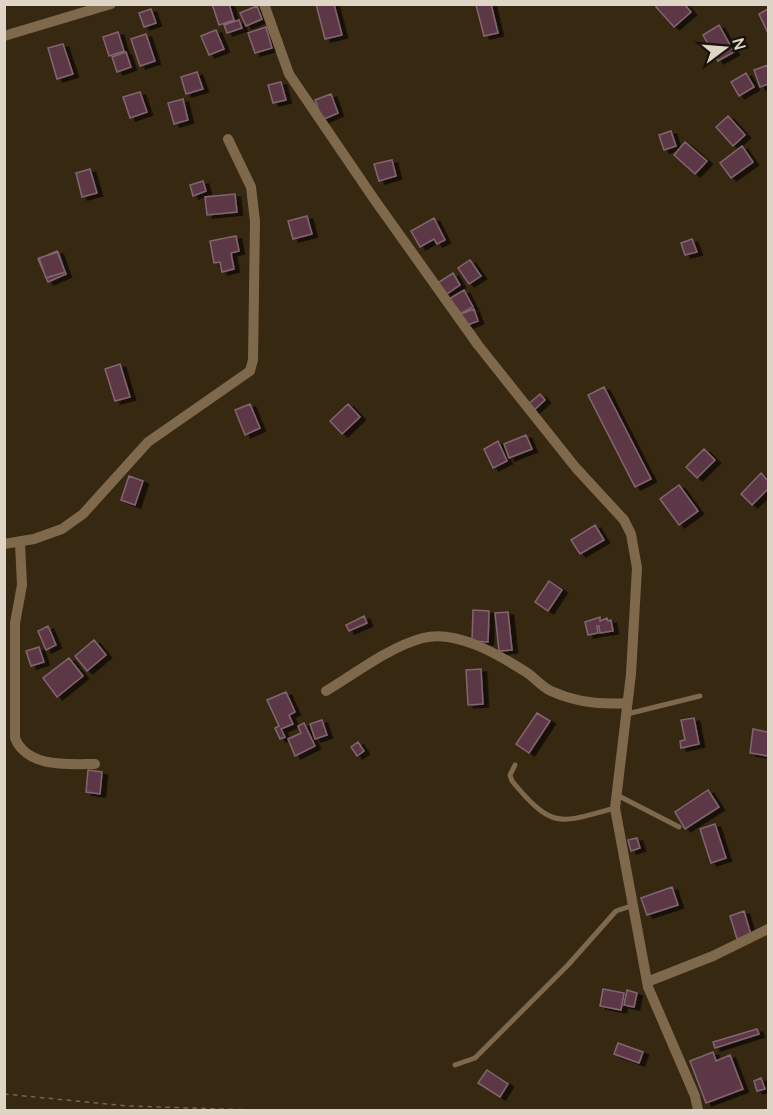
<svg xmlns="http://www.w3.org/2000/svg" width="773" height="1115" font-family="Manrope,sans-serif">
	<defs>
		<filter id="shadow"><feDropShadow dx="5.5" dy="3" stdDeviation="0" flood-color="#0009"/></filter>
	</defs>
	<rect width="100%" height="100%" fill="#372812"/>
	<path fill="#5b3847" stroke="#836571" stroke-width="1.5" filter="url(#shadow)" d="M212,4H229L234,20L219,25Z
		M316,4H334L342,35L325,39Z
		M491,4L498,33L484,36L476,5Z
		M658,4H684L691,12L674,27L656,7Z
		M257,6L262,19L246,26L240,13Z
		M151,9L156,23L144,27L139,13Z
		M768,9V30L767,31L759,14Z
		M239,20L242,28L227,33L224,25Z
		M719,25L734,52L718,61L703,35Z
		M266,27L272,48L255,53L248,33Z
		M216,30L224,49L209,55L201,36Z
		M118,32L124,51L109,56L103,37Z
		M146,34L155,61L140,66L131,39Z
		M63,44L73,74L57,79L48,48Z
		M126,52L131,67L117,72L112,57Z
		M768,65V84L760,87L754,70Z
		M197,72L203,89L186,94L181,77Z
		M746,73L754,87L739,96L731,82Z
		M281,82L286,100L273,103L268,85Z
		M140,92L147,112L130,118L123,97Z
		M331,94L338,113L322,120L315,100Z
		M183,99L188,120L174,124L168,103Z
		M728,116L745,135L733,146L716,127Z
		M671,131L676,146L664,150L659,135Z
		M685,142L707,161L695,174L674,155Z
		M742,146L753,162L731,178L720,163Z
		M392,160L396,176L379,181L374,164Z
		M90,169L97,193L82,197L76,173Z
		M203,181L206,191L193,196L190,185Z
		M235,194L237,212L207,215L205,197Z
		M307,216L312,234L293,239L288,221Z
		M434,218L445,240L437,244L434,239L420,247L411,231Z
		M236,236L239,251L231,253L234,269L222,272L220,262L214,263L210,241Z
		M692,239L697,252L685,255L681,243Z
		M57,251L66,274L48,282L38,259Z
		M58,252L65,272L46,278L39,258Z
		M470,260L481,276L469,284L458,268Z
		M453,273L460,285L444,296L436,284Z
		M464,290L473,307L458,315L449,299Z
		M474,309L478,321L465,326L461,314Z
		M120,364L130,397L115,401L105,369Z
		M604,387L651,479L635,487L588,395Z
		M540,394L545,400L532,412L526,406Z
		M250,404L260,428L245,435L235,410Z
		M348,404L360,417L342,434L330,421Z
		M526,435L532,449L509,458L504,444Z
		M498,441L507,461L493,468L484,449Z
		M704,449L715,460L697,478L686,467Z
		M761,473L768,481V489L752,505L741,494Z
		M129,476L143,481L135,505L121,500Z
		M679,485L698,511L679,525L660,499Z
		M595,525L604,540L580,554L571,540Z
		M549,581L562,590L548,611L535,602Z
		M473,610L489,611L488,642L472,641Z
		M508,612L512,650L499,651L495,613Z
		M364,616L367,623L349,631L346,625Z
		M600,617V621L607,618L608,621L611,620L613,631L600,633L599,626H597L598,633L588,635L585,622Z
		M48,626L56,645L46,650L38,631Z
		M94,640L106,655L87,671L75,656Z
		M39,647L44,662L31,666L26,651Z
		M69,658L83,676L57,697L43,678Z
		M481,669L483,704L468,705L466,670Z
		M286,692L295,712L289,715L293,724L281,729L285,737L280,739L275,728L279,726L267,700Z
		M537,713L550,721L529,753L516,744Z
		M694,718L699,744L681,748L680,741L685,740L681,720Z
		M322,720L327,735L315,739L310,724Z
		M304,723L315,746L295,756L288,739L301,733L298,726Z
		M753,729L768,732V756L750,753Z
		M358,742L364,751L357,756L351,747Z
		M88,770L102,772L100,794L86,792Z
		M708,790L719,807L685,829L675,812Z
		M715,824L726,858L711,863L700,829Z
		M637,838L640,848L631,851L628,840Z
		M672,887L678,905L647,915L641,898Z
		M744,911L751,935L737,939L730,916Z
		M603,989L624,993L621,1010L600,1006Z
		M627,990L637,993L634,1007L624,1005Z
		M757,1029L759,1034L715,1048L713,1042Z
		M618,1043L643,1052L639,1063L614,1054Z
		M713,1052L716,1061L730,1055L743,1089L706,1103L690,1061Z
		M487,1070L508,1084L500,1097L478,1083Z
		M761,1078L765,1089L757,1091L754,1081Z"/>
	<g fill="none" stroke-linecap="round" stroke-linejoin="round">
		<path stroke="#726552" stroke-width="1.5" stroke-dasharray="4.5 4.5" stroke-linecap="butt" d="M4,1094L128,1106L254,1110"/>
		<path stroke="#7f694c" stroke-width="5" d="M627,714L700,696
			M515,765L510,775L512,781C552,829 558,824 615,808
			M617,795L679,827
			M455,1065L475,1058L568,965L616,911L631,906"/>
		<path stroke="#7f694c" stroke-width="10" d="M264,4L289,74L374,199L478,345L576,468L624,520L631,534L637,568L631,674L615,808L648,987L695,1096L698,1110
			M4,36L111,4
			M20,543L22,585L15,623V738C27,768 68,764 95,764
			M4,544L34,539L62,529L83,514L148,442L250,371L253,360L255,221L251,187L228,139
			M326,691C356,673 389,647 423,638C456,629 499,655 526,672C534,677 542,687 551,691C575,702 601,705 627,703
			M647,982L713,956L768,929"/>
	</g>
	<rect width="773" height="1115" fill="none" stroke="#ded5c7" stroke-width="12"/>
	<g transform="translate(725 48) rotate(74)" stroke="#191209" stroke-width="4.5" paint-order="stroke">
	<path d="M0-4.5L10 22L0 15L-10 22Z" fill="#ded5c7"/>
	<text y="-9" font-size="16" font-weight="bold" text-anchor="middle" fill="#ded5c7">N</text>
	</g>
</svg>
